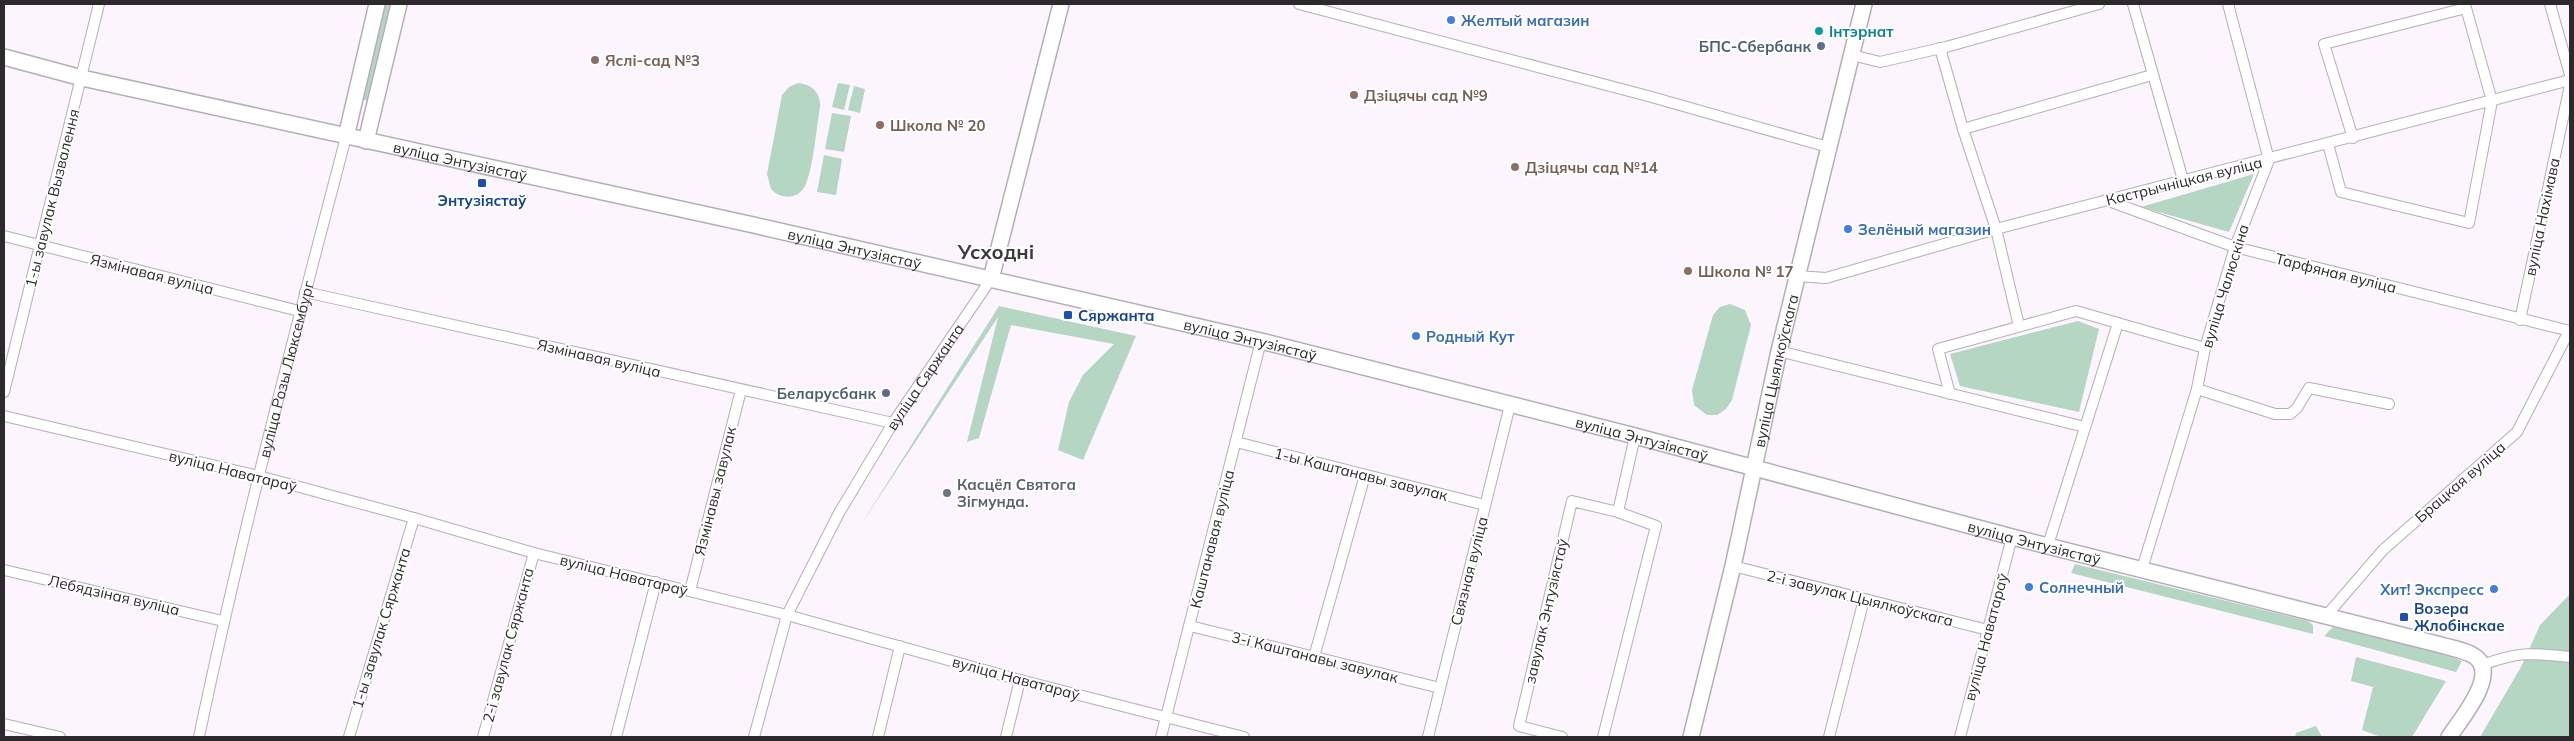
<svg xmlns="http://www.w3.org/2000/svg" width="2574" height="741" font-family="Mulish,sans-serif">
	<rect width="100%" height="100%" fill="#fcf5fe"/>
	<path fill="#b4d6c3" d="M381,4H393L369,101L358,98Z
		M798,83C812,84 821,93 820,107C816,130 814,162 806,184C799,200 781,200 771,189L767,174L782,95L789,87Z
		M838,83L850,85L844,110L832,107Z
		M854,86L865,89L860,113L848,110Z
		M832,113L851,116L844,152L825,149Z
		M824,155L842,159L836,195L817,192Z
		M2254,174L2229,232L2141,207Z
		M1730,304L1745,310L1751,325L1732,400L1726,409L1717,415H1707L1694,405L1692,390L1713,315L1720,307Z
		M999,306L1136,336L1083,460L1058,450L1069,402L1083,375L1114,344L1011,325L979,438L967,442L998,317L862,523Z
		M2078,321L2099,329L2079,412L1960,386L1950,354Z
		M2075,564L2308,621L2313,625V634L2071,573Z
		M2570,594V737H2480L2521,667L2540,625Z
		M2333,627L2451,656L2462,661L2456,672L2324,636Z
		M2356,657L2446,681L2412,737H2381L2362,730L2373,687L2351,681Z
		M2316,726L2322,737H2295L2296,733Z"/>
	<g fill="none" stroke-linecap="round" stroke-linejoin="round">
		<defs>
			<g id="street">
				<path d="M1299,4L1648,96L1828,147"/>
				<path d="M2133,4L2183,180"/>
				<path d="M2550,4L2570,75"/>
				<path d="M1940,48L1963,129L1996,229L2019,326"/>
				<path d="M1852,55L1880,62L1946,47L2099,4"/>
				<path d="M1963,129L2152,75"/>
				<path d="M2328,144L2341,192L2469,223L2492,101L2466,8L2324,44L2353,138"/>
				<path d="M2106,200L2235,247L2570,331"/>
				<path d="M4,236L299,311"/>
				<path d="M1797,276L1826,278L1996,229L2570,80"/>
				<path d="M305,292L893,423"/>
				<path d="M2520,320L2570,85"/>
				<path d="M1779,351L2085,427"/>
				<path d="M2197,389L2275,414H2290L2297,408L2309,388L2389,404"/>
				<path d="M4,392L99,4"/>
				<path d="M1950,394L1938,349L2076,311L2205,348"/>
				<path d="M4,416L259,476L414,518L534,553L787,615L1020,680L1244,737"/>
				<path d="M1236,442L1485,505"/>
				<path d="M1618,512L1635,436"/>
				<path d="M2048,545L2118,323"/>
				<path d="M1733,566L1988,630"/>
				<path d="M2142,569L2197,389L2205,348L2235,247L2269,160L2228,4"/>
				<path d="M4,570L223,621"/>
				<path d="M690,591L741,390"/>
				<path d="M2326,616L2383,550L2517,432L2569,331"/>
				<path d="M1190,626L1440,688"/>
				<path d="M1314,657L1365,475"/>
				<path d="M2482,665C2520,651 2531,653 2570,657"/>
				<path d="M4,724L60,737"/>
				<path id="s1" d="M199,737C241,535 294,336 346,137"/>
				<path d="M349,737L414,518"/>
				<path d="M483,737L534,553"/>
				<path d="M616,737L656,582"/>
				<path id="s2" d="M754,737L787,615L839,513L893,423L991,279"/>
				<path d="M878,737L900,646"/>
				<path d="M1006,737L1020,680"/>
				<path d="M1161,737L1261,341"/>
				<path d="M1428,737L1510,405"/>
				<path d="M1562,737L1519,726L1572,501L1618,512L1656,526L1603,737"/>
				<path d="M1829,737L1864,599"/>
				<path d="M1960,737L2012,537"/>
			</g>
			<g id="secondary">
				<path id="s3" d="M4,57L82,78L749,224L1261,341L1635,436L2012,537L2441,645C2451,648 2465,650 2474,656C2501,673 2460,720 2449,737"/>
				<path d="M346,137L377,4"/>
				<path d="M366,141L399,4"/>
				<path d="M991,279L1061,4"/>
				<path id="s4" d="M1691,737L1733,566L1779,351L1864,4"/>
			</g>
		</defs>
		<use href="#street" stroke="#b5aeb7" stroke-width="12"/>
		<use href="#secondary" stroke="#b5aeb7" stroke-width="18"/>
		<use href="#street" stroke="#fff" stroke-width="10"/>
		<use href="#secondary" stroke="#fff" stroke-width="15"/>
	</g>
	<g fill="#3f7fe0" stroke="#fff" stroke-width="2">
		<circle cx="1451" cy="20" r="5"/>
		<circle cx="1848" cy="229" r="5"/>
		<circle cx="1416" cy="336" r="5"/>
		<circle cx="2029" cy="587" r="5"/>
		<circle cx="2494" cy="589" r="5"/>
	</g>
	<circle fill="#0f9aa8" stroke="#fff" stroke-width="2" cx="1819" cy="31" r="5"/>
	<g fill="#5c6f8a" stroke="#fff" stroke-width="2">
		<circle cx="1821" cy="46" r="5"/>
		<circle cx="886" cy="393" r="5"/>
	</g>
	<g fill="#8d6e63" stroke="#fff" stroke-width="2">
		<circle cx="595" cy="60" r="5"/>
		<circle cx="1354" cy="95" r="5"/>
		<circle cx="880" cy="125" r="5"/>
		<circle cx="1515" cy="167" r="5"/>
		<circle cx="1688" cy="271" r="5"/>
	</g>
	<g fill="#1a4fb4" stroke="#fff" stroke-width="2">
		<rect x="477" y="178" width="10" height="10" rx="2.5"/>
		<rect x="1063" y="310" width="10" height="10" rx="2.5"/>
		<rect x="2399" y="612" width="10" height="10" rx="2.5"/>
	</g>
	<circle fill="#6b7280" stroke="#fff" stroke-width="2" cx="947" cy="493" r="5"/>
	<g text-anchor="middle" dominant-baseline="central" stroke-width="4" stroke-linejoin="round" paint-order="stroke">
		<g font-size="15" font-weight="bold" fill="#366cbe" stroke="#fff" text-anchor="start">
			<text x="1461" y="20">Желтый магазин</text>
			<text x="1858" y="229">Зелёный магазин</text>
			<text x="1426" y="336">Родный Кут</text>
			<text x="2039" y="587">Солнечный</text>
			<text x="2484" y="589" text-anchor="end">Хит! Экспресс</text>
		</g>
		<g font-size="15" font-weight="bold" fill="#0d838f" stroke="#fff" text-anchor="start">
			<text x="1829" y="31">Інтэрнат</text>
		</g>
		<g font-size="15" font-weight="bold" fill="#4e5e75" stroke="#fff" text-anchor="end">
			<text x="1811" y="46">БПС-Сбербанк</text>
			<text x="876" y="393">Беларусбанк</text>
		</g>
		<g font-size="15" font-weight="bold" fill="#785e54" stroke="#fff" text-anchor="start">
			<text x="605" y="60">Яслі-сад №3</text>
			<text x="1364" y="95">Дзіцячы сад №9</text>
			<text x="890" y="125">Школа № 20</text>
			<text x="1525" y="167">Дзіцячы сад №14</text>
			<text x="1698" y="271">Школа № 17</text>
		</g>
		<g font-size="15" fill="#2d2a2e" stroke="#fff">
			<text stroke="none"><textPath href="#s3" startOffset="468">вуліца Энтузіястаў</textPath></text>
			<text transform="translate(2184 181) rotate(-14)">Кастрычніцкая вуліца</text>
			<text transform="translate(52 198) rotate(-76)">1-ы завулак Вызвалення</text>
			<text transform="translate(2542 217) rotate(-78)">вуліца Нахімава</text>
			<text stroke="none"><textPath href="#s3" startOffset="872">вуліца Энтузіястаў</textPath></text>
			<text transform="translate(2336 273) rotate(14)">Тарфяная вуліца</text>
			<text transform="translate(152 274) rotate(14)">Язмінавая вуліца</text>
			<text transform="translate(2225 286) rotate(-73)">вуліца Чалюскіна</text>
			<text stroke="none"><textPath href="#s3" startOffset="1278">вуліца Энтузіястаў</textPath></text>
			<text transform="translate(599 358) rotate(13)">Язмінавая вуліца</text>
			<text stroke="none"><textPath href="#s1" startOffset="378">вуліца Розы Люксембург</textPath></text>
			<text stroke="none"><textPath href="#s4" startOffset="376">вуліца Цыялкоўскага</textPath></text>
			<text stroke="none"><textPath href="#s2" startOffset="402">вуліца Сяржанта</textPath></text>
			<text stroke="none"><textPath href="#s3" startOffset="1682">вуліца Энтузіястаў</textPath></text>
			<text transform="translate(233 471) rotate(14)">вуліца Наватараў</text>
			<text transform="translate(1361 474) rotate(14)">1-ы Каштанавы завулак</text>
			<text transform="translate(2460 482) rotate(-41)">Брацкая вуліца</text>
			<text transform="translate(715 491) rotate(-76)">Язмінавы завулак</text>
			<text transform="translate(1212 539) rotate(-76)">Каштанавая вуліца</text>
			<text stroke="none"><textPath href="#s3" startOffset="2088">вуліца Энтузіястаў</textPath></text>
			<text transform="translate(1469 571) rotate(-76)">Связная вуліца</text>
			<text transform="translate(624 575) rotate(14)">вуліца Наватараў</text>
			<text transform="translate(114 595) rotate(13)">Лебядзіная вуліца</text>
			<text transform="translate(1860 598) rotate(14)">2-і завулак Цыялкоўскага</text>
			<text transform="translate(1546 611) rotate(-77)">завулак Энтузіястаў</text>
			<text transform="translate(381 628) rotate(-73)">1-ы завулак Сяржанта</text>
			<text transform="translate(1986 637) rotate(-75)">вуліца Наватараў</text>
			<text transform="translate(508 645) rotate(-75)">2-і завулак Сяржанта</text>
			<text transform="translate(1315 657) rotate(14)">3-і Каштанавы завулак</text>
			<text transform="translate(1016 678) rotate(15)">вуліца Наватараў</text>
		</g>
		<g font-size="15" font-weight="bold" fill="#164399" stroke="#fff" text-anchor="start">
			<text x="482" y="200" text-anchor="middle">Энтузіястаў</text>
			<text x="1078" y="315">Сяржанта</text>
			<text x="2414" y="608">Возера<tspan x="2414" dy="17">Жлобінскае</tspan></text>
		</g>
		<g font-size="15" font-weight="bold" fill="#5b616d" stroke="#fff" text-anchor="start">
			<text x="957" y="484">Касцёл Святога<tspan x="957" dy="17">Зігмунда.</tspan></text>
		</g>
		<g font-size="20" font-weight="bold" fill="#3d383f" stroke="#fff">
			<text x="996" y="251">Усходні</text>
		</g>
	</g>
	<rect width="2574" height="741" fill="none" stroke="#2d2a2e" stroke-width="10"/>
</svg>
